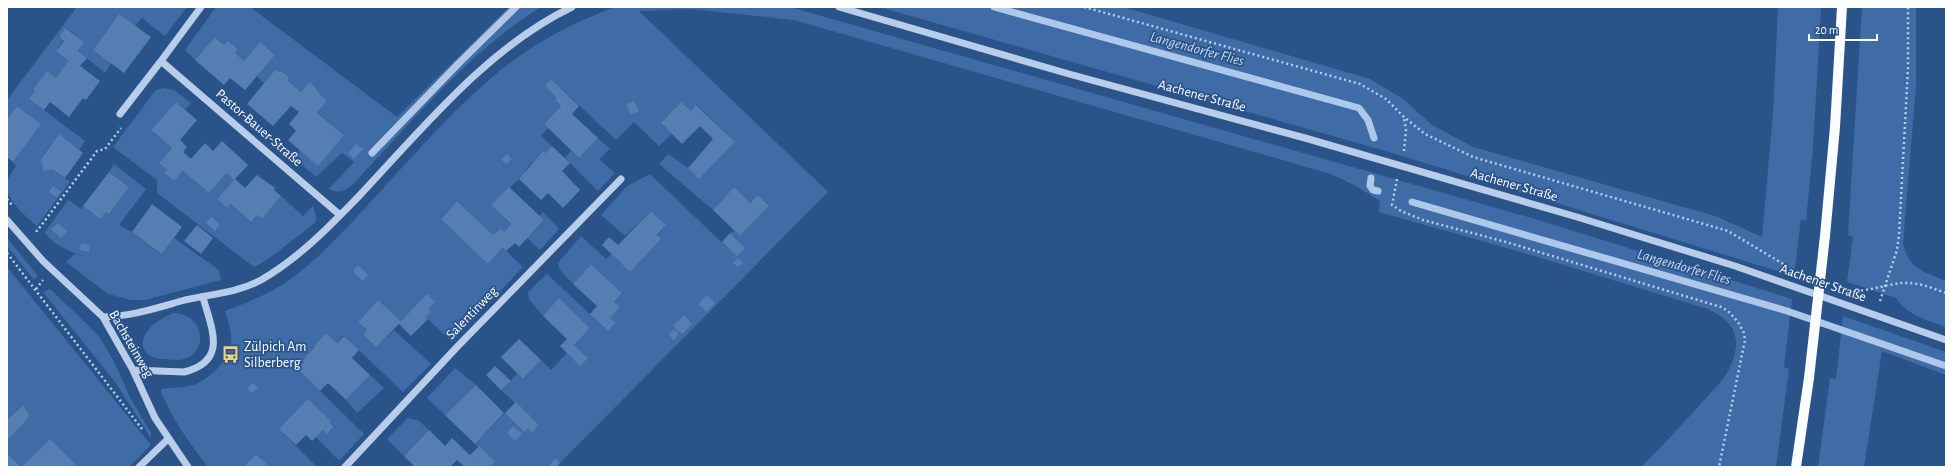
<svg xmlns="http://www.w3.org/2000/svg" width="1953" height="474" font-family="'Alegreya Sans',sans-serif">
	<rect width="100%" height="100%" fill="#2a5389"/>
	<path fill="#3f6ca6" d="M77,7H187L165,36L142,18L135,26L119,14L93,50L111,63L105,73L78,51L84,42L66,28L59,37L63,40L56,51L68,61L56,78L47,71L33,89L35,91L29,99L85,141L79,150L59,134L40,159L42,162L44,171L53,170L70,182L37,226C25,215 5,200 7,183C8,177 13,171 16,166L13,162L41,124L17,106L7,119V100Z
		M216,7H250L397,117L509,7H541C469,51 412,122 354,183C345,191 341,194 329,189L354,162L342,153L316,177L293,157L300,150L344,135L317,113L327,101L317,91L318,89L310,83L301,92L288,81V76L282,72H278L275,70L264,83L257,76L275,55L260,42L244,61L235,53L238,49L228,41L224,45L216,37L195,60L185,50Z
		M615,7H790L1535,219L1792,299L1784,367L1789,369L1776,467H1641C1660,448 1678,429 1696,409C1705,398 1721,384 1728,371C1743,342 1738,323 1708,309L1531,255L1379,212L1380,201L1358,187L1331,174L794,20L691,9L639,11L828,192L556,467H491L495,462L475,444L505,413L524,432L528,429L532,433L539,425L501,390L517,374L523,379L541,360L551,370L567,353L587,358L574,345L590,328L559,299L543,316L529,299L528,292L547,274L608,331L616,323L609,319L620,307L614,302L622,293L591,264L573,284L560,270L558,263L581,236L606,259L611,254L630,272L666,225L651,211L625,236L601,215L626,187L650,174L737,257L745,248L730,233L734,231L740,236L769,206L758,195L750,203L734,187L713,210L659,164L668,154L688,168L699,178L735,142L697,105L691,111L681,102L661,123L672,134L659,146L634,122L616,140L551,79L545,86L557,98L555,100L561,106L544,124L548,128L541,136L552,146L545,153L543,151L525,170L526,172L492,205L511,225L504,232L499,228L493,235L457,201L441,218L488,263L504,246L506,251L523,267L452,342L415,307L401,321L378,300L358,322L367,330L363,335L376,347L394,330L431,364L403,392L343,335L337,343L326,333L314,346L315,347L302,361L304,362L298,369L364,434L340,460L334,456L316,437L323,430L328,434L334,427L330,423L331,421L279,429L317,467H270L256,454L243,467H208C189,443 173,420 161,392L162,389C172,387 181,388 190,386C208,381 229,361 231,342C232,331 228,321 225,311C248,302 272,293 292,278C319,258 342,233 364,209C405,165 445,118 490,79C528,46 569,24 615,7Z
		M879,7H1123L1370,79L1403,99L1432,125L1473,147L1715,216L1762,237L1773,114L1778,7H1821L1813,148L1806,221L1801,219L1794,276L1389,152Z
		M1862,7H1916V86L1903,243C1908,268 1924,272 1946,281V327C1927,320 1908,316 1896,298L1847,282L1853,237L1848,235Z
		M164,88L174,90L191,103L185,109L176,102L151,130L172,148L159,163L167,170L165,173L174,181L183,171L209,193L227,173L234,180L217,199L227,208L231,204L251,222L257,215L262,219L281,196L303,216L313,206L316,217V222L267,260L254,267L157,193V180L113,147L152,95L156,90Z
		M598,138L610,149L599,159L615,173L598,191L565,158L571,150L579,158Z
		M114,164L146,189L119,225L132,232L162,254L174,238L219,270L221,280L145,300H131L108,294L66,262L75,254L81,256C69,250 51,244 45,232L68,200L81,209L83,206L100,219L106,212L109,214L129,187L109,172Z
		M543,212L559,229L540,250L527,238L544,221L539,216Z
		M7,238L38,276L34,280L7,246Z
		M7,267L151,445L129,467H78L50,439L24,464L20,466L7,453V441L30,416L22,405L7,420Z
		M50,289L86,323L100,338L113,360L131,399L151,433V438L115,382L43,292Z
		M173,313C202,312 211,351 184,359C177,361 169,359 162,359C142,358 137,342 150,328C156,321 165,317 173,313Z
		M1843,316L1946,352V375L1882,351L1864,467H1818L1830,378L1836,379Z
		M455,368L476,385L445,415L427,398Z
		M370,375L384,388L357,413L346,400Z
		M408,418L419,421L429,430L404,456L387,439Z"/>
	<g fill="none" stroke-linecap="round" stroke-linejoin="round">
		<path stroke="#adc8e9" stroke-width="7" d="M994,7L1359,108L1368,120L1374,138
			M372,153L459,63L516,7
			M1371,178L1370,186L1373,190L1378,191
			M1412,202L1787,311L1946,366"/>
	</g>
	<path fill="#567eb2" d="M119,14L151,37L124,73L93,50Z
		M65,28L84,42L78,51L87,58L80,66L100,81L86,100L83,98L69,117L50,102L44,110L29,99L35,91L33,89L47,71L56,78L68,61L56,51L64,41L59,37Z
		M215,37L224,45L228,41L238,49L235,53L244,61L260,42L275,55L245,90L230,78L224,85L195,60Z
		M275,70L278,72H282L288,76V81L301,92L310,82L318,90L317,91L327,101L317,113L344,135L318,166L288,140L296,131L289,124L299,112L291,106L273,126L247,104Z
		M551,79L579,106L572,114L598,138L579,158L544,124L561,106L555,100L557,98L545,86Z
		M634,101L639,111L631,115L626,105Z
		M176,102L197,120L180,140L187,147L183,152L191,159L205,143L213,151L222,141L248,165L235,179L245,188L257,175L275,188L274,190L281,196L262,219L257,215L251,222L231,204L227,208L217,199L234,180L227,173L209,193L183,171L174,181L164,173L167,170L159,163L172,148L151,130Z
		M681,102L691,111L696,105L735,142L699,179L688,168L713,139L700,126L682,144L661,123Z
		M17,106L41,124L13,162L7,157V119Z
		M59,134L83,153L65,178L53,170L43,171L42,162L40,160Z
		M356,144L363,149L354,159L348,153Z
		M552,146L570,163L562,171L580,190L563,208L548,193L541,200L519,179L543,151L545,153Z
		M507,154L512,159L506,164L501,159Z
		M109,172L129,187L109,214L106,212L100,219L83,206Z
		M53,186L61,192L56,197L49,192Z
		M509,187L544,220L519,247L515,243L506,251L503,247L488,264L441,219L457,201L493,235L500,228L504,232L511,224L491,205Z
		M734,187L750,203L758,195L769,206L740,236L713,210Z
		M152,204L182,227L162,254L132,232Z
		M651,211L666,225L657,235L661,239L630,272L602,245L609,237L618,245Z
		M211,217L220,224L215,231L206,223Z
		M58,223L67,231L61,238L51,229Z
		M197,225L213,238L201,254L184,241Z
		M730,233L745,248L737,257L722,242Z
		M81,243L90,245L89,252L80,250Z
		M738,258L743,263L738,267L733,263Z
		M591,264L622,293L614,302L620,307L610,318L616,323L608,331L590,314L597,306L573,284Z
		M358,265L368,275L363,281L353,271Z
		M427,294L435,302L428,309L431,312L426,317L428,319L411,336L399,324L376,347L363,335L367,330L358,322L378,300L401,321Z
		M707,295L715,303L707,312L698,304Z
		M559,298L590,328L574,345L588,358L580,366L560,346L567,339L543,316Z
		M684,315L692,324L682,334L673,326Z
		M674,329L679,334L674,340L669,335Z
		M326,333L337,343L344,336L359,350L352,358L370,375L346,400L328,383L320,391L298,369L304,362L302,361L315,347L314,346Z
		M519,339L541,360L523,379L501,357Z
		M495,366L511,381L501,390L486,375Z
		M252,383L258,387L253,393L247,389Z
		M476,385L504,413L475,444L445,415Z
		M308,399L331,421L330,423L334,427L327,434L323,430L312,441L306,435L296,445L279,429Z
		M516,402L539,425L532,433L528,429L524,432L505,413Z
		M23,405L30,416L7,441V420Z
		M513,426L522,434L515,441L507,433Z
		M429,430L445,446L452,438L474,459L470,455L479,446L495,462L490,467H465L457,460L450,467H415L404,456Z
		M50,439L78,467H7V453L20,466L24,464Z
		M256,454L270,467H243Z
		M555,458L560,463L556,467H548Z"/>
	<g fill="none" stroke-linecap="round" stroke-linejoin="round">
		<path stroke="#b8cde9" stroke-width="2.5" stroke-dasharray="2 3" stroke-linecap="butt" d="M1084,7L1360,84L1386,99L1404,117L1425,134L1473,157L1728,231L1790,268
			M1404,151L1406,130L1404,118
			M1397,179L1392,205L1401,211L1423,220L1506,242L1721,307L1728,311L1738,322L1744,333L1745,340L1719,467
			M7,199L12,205
			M36,230L37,231L97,151L105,149L121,128
			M7,253L142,429
			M36,289L43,280
			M1856,291C1873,290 1888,284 1903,283C1918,282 1932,288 1946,293
			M1880,301L1897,250L1899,235L1908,68V7"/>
		<path stroke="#b8cde9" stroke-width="7" d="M839,7L1069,74L1305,138L1577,217L1735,266L1946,340
			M161,61L201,7
			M120,114L161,61L340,215
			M7,220L43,261L103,317L133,370L155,418L188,467
			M103,317C133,316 156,308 185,300C211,294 237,293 261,280C299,258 329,227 359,196C423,128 487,48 572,7
			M133,370L184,372C229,361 211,328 203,297
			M139,467L168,439
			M345,467L456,348L621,179"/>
		<path stroke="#fafcfe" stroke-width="10" d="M1825,236L1835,127L1842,7
			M1796,467L1809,378"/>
		<path stroke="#fafcfe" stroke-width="10" d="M1809,378L1825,236"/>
	</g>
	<defs>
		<symbol id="bus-bare" viewBox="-9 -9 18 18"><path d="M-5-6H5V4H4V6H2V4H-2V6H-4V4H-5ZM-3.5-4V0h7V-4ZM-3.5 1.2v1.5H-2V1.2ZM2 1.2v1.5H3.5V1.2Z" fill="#efd07f" stroke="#2a5389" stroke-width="2.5" paint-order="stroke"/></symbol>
	</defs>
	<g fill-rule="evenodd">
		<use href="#bus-bare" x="218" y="342" width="25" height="25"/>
	</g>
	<g text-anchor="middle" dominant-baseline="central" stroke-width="3.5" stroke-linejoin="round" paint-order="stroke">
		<g font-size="14" fill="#fff" stroke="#2a5389">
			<text transform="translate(1202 96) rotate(15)">Aachener Straße</text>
			<text transform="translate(259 128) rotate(41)">Pastor-Bauer-Straße</text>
			<text transform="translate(1514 185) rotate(16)">Aachener Straße</text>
			<text transform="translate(1823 283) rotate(19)">Aachener Straße</text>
			<text transform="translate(472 313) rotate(-46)">Salentinweg</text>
			<text transform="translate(131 344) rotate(60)">Bachsteinweg</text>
		</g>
		<g font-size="14" fill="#fff" stroke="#2a5389" text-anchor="start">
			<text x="244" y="347">Zülpich Am<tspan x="244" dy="16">Silberberg</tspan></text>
		</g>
		<g font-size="15" font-style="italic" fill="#c4d7f0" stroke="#2a5389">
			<text transform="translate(1197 49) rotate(15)">Langendorfer Flies</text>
			<text transform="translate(1684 267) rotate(16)">Langendorfer Flies</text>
		</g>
	</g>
	<rect width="1953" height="474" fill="none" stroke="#ffffff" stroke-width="16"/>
	<path d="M1809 34v6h68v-6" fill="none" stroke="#ffffff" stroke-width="2"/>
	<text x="1815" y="34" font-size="12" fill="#ffffff" stroke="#2a5389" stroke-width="3" paint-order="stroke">20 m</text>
</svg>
